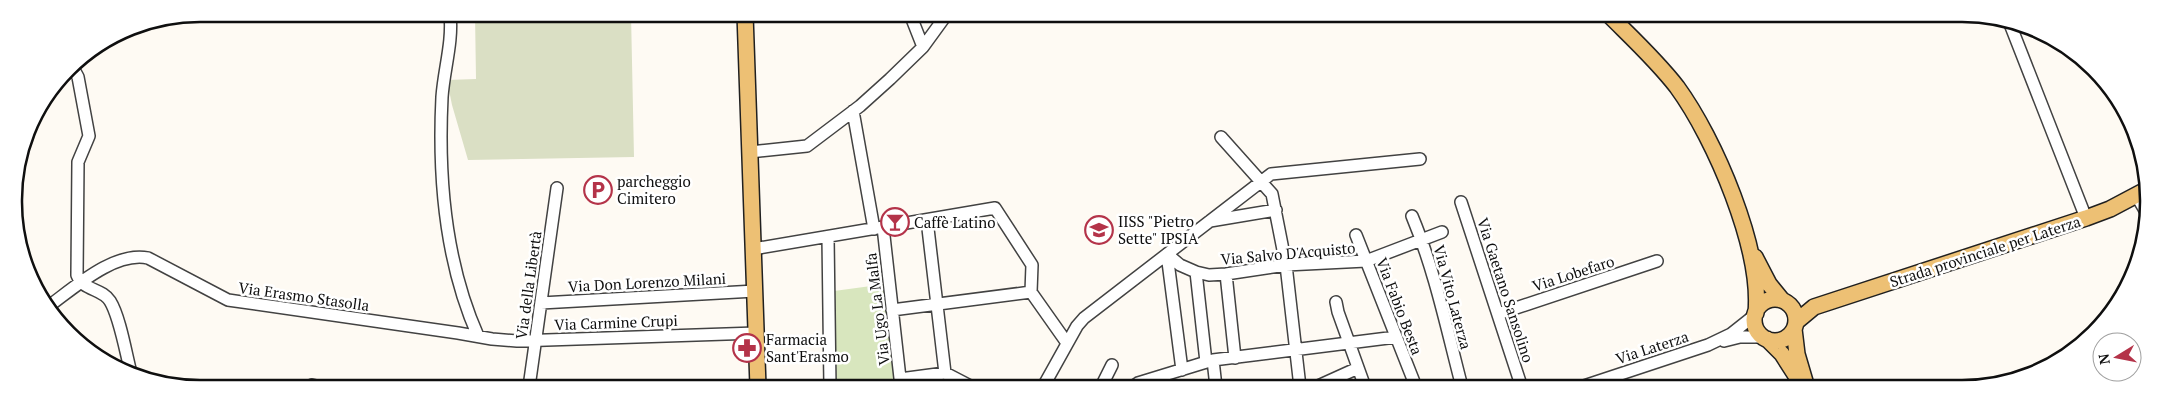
<svg xmlns="http://www.w3.org/2000/svg" width="2162" height="402" font-family="'PT Serif',serif">
	<rect width="100%" height="100%" fill="#fefaf3"/>
	<path fill="#d8e6be" d="M886,284L895,387H837L834,291Z"/>
	<path fill="#dadfc4" d="M475,14H631L634,157L468,160L452,105L447,80L476,79Z"/>
	<g fill="none" stroke-linecap="round" stroke-linejoin="round">
		<defs>
			<path id="minor" d="M450,14C453,42 444,69 442,97C438,177 445,262 478,336
				M910,14L923,47
				M2010,24L2086,218
				M72,66L78,77L89,136L78,162L77,275C83,291 102,288 110,301C120,317 126,354 131,373
				M853,111L874,229
				M1221,137L1272,194L1286,265L1300,387
				M750,152L807,146L860,106L890,79L923,47L947,14
				M2136,195L2146,212
				M1461,202L1522,388
				M1412,216C1435,271 1447,330 1462,387
				M927,220L945,373
				M1210,221L1276,210
				M883,227L901,387
				M1356,235L1416,387
				M828,237L830,387
				M753,249L995,208L1032,265L1031,292L1067,343
				M1167,254L1180,265L1196,272L1209,275L1226,274L1286,265L1366,261L1442,232
				M1167,254L1182,370
				M1196,272L1206,362
				M1226,274L1235,358
				M1336,302L1338,312L1365,387
				M541,303L755,291
				M49,306C75,287 115,251 148,258L228,300L458,333L492,339L517,341L756,333
				M892,310L1031,292
				M1498,314L1657,261
				M1724,341L1740,337H1764
				M1213,360L1216,387
				M900,379L945,373L972,387
				M312,385L321,387
				M529,387L557,188
				M1043,387L1077,326L1084,318L1271,174L1420,159
				M1101,387L1112,365
				M1132,387L1138,383L1213,360L1396,337
				M1316,387L1358,368
				M1578,388L1708,345L1731,334L1755,315"/>
			<path id="major" d="M745,14L758,387
				M1609,15C1632,38 1657,61 1677,87C1715,139 1762,249 1756,313
				M1755,257L1769,284L1782,300
				M1754 320a21 21 0 1 1 42 0a21 21 0 1 1-42 0Z
				M1796,322L1814,307L2086,218L2110,209L2144,191
				M1794,329L1797,354L1807,388
				M1767,339L1782,354L1798,379"/>
		</defs>
		<use href="#minor" stroke="#424242" stroke-width="14"/>
		<use href="#major" stroke="#202020" stroke-width="18"/>
		<use href="#minor" stroke="#fff" stroke-width="11"/>
		<use href="#major" stroke="#edc074" stroke-width="15"/>
	</g>
	<defs>
		<symbol id="parking-ring" viewBox="-11 -11 22 22"><circle r="9.5" fill="#fff" stroke="#b43349" stroke-width="1.5"/><path d="M-3.5-5.5H1a3.5 3.5 0 0 1 0 7H-1V5.5H-3.5ZM-1-3.4V-.6H.8a1.4 1.4 0 0 0 0-2.8Z" fill="#b43349"/></symbol>
		<symbol id="bar-ring" viewBox="-11 -11 22 22"><circle r="9.5" fill="#fff" stroke="#b43349" stroke-width="1.5"/><path d="M-6-5H6L.8 .8V4.5H3.5V6h-7V4.5H-.8V.8Z" fill="#b43349"/></symbol>
		<symbol id="school-ring" viewBox="-11 -11 22 22"><circle r="9.5" fill="#fff" stroke="#b43349" stroke-width="1.5"/><path d="M0-5L7-2L0 1L-7-2ZM-4 1L0 2.5L4 1V4Q0 6-4 4Z" fill="#b43349"/></symbol>
		<symbol id="pharmacy-ring" viewBox="-11 -11 22 22"><circle r="9.5" fill="#fff" stroke="#b43349" stroke-width="1.5"/><path d="M-2-6h4v4h4v4h-4v4h-4v-4h-4v-4h4Z" fill="#b43349"/></symbol>
	</defs>
	<g fill-rule="evenodd">
		<use href="#parking-ring" x="582" y="174" width="32" height="32"/>
		<use href="#bar-ring" x="879" y="206" width="32" height="32"/>
		<use href="#school-ring" x="1083" y="214" width="32" height="32"/>
		<use href="#pharmacy-ring" x="731" y="332" width="32" height="32"/>
	</g>
	<g text-anchor="middle" dominant-baseline="central" stroke-width="5" stroke-linejoin="round" paint-order="stroke">
		<g font-size="15" fill="#0f0f0f" stroke="#fff" text-anchor="start">
			<text x="617" y="181">parcheggio<tspan x="617" dy="17">Cimitero</tspan></text>
			<text x="1118" y="221">IISS "Pietro<tspan x="1118" dy="17">Sette" IPSIA</tspan></text>
			<text x="914" y="222">Caffè Latino</text>
			<text x="766" y="339">Farmacia<tspan x="766" dy="17">Sant'Erasmo</tspan></text>
		</g>
		<g font-size="15" fill="#0f0f0f" stroke="#fff">
			<text transform="translate(1985 251) rotate(-18)">Strada provinciale per Laterza</text>
			<text transform="translate(1288 253) rotate(-5)">Via Salvo D'Acquisto</text>
			<text transform="translate(1573 273) rotate(-18)">Via Lobefaro</text>
			<text transform="translate(647 282) rotate(-3)">Via Don Lorenzo Milani</text>
			<text transform="translate(528 285) rotate(-82)">Via della Libertà</text>
			<text transform="translate(1506 290) rotate(72)">Via Gaetano Sansolino</text>
			<text transform="translate(304 296) rotate(8)">Via Erasmo Stasolla</text>
			<text transform="translate(1453 297) rotate(75)">Via Vito Laterza</text>
			<text transform="translate(1400 306) rotate(69)">Via Fabio Besta</text>
			<text transform="translate(877 309) rotate(-97)">Via Ugo La Malfa</text>
			<text transform="translate(616 322) rotate(-2)">Via Carmine Crupi</text>
			<text transform="translate(1652 347) rotate(-18)">Via Laterza</text>
		</g>
	</g>
	<path d="M0 0H2162V402H0ZM200 22H1962A178 178 0 0 1 2140 200V202A178 178 0 0 1 1962 380H200A178 178 0 0 1 22 202V200A178 178 0 0 1 200 22Z" fill="#fff" fill-rule="evenodd"/>
	<path fill="none" stroke="#0f0f0f" stroke-width="2.5" d="M200 22H1962A178 178 0 0 1 2140 200V202A178 178 0 0 1 1962 380H200A178 178 0 0 1 22 202V200A178 178 0 0 1 200 22Z"/>
	<g transform="translate(2117 357) rotate(260)"><circle r="24" fill="#ffffff" stroke="#9f9f9f"/>
	<path d="M0-4L9 19L0 12L-9 19Z" fill="#b43349"/>
	<text y="-8" font-size="14" font-weight="bold" text-anchor="middle" fill="#0f0f0f">N</text>
	</g>
</svg>
